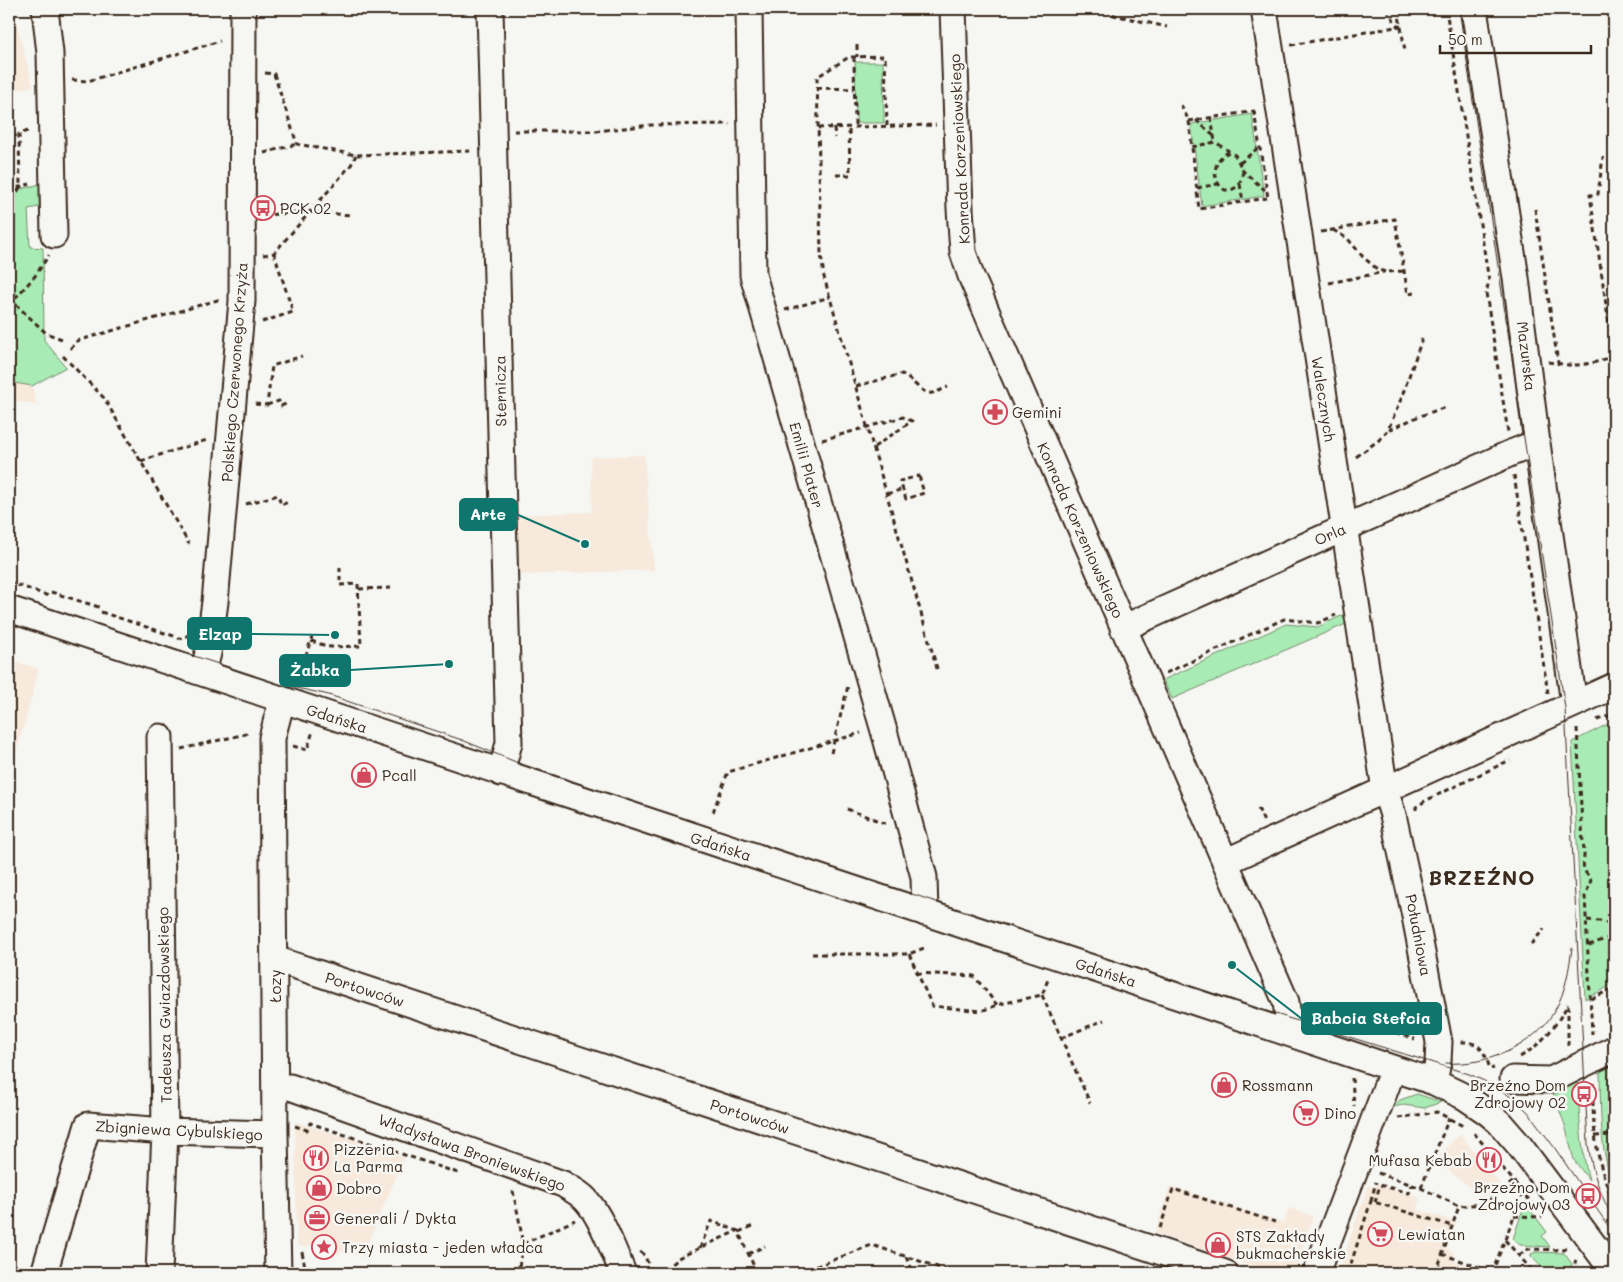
<svg xmlns="http://www.w3.org/2000/svg" width="1623" height="1282" font-family="Mali,sans-serif">
	<rect width="100%" height="100%" fill="#f6f6f2"/>
	<filter id="ink" filterUnits="userSpaceOnUse"><feTurbulence type="fractalNoise" baseFrequency=".02" numOctaves="2"/><feDisplacementMap in="SourceGraphic" scale="10" xChannelSelector="R" yChannelSelector="G"/><feConvolveMatrix kernelMatrix="1 2 1 2 8 2 1 2 1" color-interpolation-filters="sRGB"/></filter>
	<g filter="url(#ink)">
		<path fill="#f7e9dc" d="M9,9H13L33,86L14,91L9,71Z
			M1603,9H1614V39L1610,41Z
			M9,382L32,386L36,404L9,400Z
			M644,455L654,570L519,575L517,515L592,512L591,457Z
			M9,660L39,669L9,779Z
			M295,1122L353,1139L404,1158L362,1257L340,1251L338,1254L308,1245L307,1248L297,1245Z
			M1460,1134L1500,1184L1484,1198L1435,1160Z
			M1377,1184L1420,1198L1417,1209L1456,1222L1446,1249L1454,1252L1451,1260L1484,1271V1273H1333L1336,1264L1341,1265L1368,1185L1375,1188Z
			M1170,1186L1284,1223L1289,1208L1313,1216L1295,1273H1271L1155,1233Z"/>
		<path fill="#a9ebb4" stroke="#728a69" d="M855,62H883L884,123H856Z
			M1252,114L1264,196L1202,206L1191,124Z
			M44,183L45,206L28,209L30,247L43,248L44,340L66,367L32,386L9,382V192Z
			M1343,615L1346,624L1172,699L1163,680L1286,624L1318,627Z
			M1614,721V984L1585,999L1572,742Z
			M1614,1065V1187C1599,1150 1601,1111 1600,1072Z
			M1578,1076C1579,1112 1580,1146 1589,1180L1574,1160L1565,1125L1551,1088Z
			M1417,1094L1441,1102L1425,1108L1403,1105L1393,1107L1400,1100Z
			M1525,1203L1547,1232L1542,1236L1550,1247L1520,1245L1513,1239Z
			M1535,1252L1564,1253L1572,1264L1569,1273H1547L1531,1256V1254Z"/>
		<g fill="none" stroke-linecap="round" stroke-linejoin="round">
			<defs>
				<path id="minor" d="M45,9L50,53L54,235
					M490,9L509,743L501,773
					M749,9L753,275L886,738L924,877L925,913
					M953,9L960,209L963,252L971,276L1286,1002L1288,1018L1285,1032
					M1264,9L1385,790L1393,815L1414,911L1439,1042L1438,1062L1434,1082
					M1474,9L1516,278L1537,443L1574,704
					M9,609L1222,1011L1434,1082L1465,1097L1487,1112L1499,1122L1519,1145L1614,1272
					M1123,628L1511,453L1537,443
					M203,673L208,653L215,602L242,301L243,9
					M1225,862L1614,686
					M275,959L1225,1273
					M1513,1079L1551,1080L1614,1049
					M275,1088L290,1087L563,1184C571,1189 580,1193 586,1200C601,1216 614,1252 623,1273
					M44,1273L88,1125L165,1131L275,1134
					M159,1273L165,1131L160,737
					M278,1273L275,1134L272,738L282,700
					M1316,1273L1393,1069"/>
			</defs>
			<use href="#minor" stroke="#3b2a1e" stroke-width="29"/>
			<path stroke="#3b2a1e" stroke-width="3" stroke-dasharray="5 4" stroke-linecap="butt" d="M1105,9L1114,15L1167,27
				M1191,9L1192,15
				M1387,9L1398,27
				M1398,9L1405,51
				M1446,9L1489,281L1486,293L1508,432
				M1584,11L1585,9
				M857,45V57
				M1291,45L1401,26
				M854,57L855,127
				M265,73L274,74L297,144L356,155L472,151
				M72,80L88,81L220,41
				M817,88L854,89
				M1181,105L1189,121L1199,209L1267,198
				M1254,111L1268,198
				M1211,117L1215,142
				M1196,120L1214,136
				M1189,121L1255,111
				M887,126L885,56L849,57L817,77L821,254L824,277L938,672
				M818,128L936,125
				M834,128L835,138
				M514,131H596L652,125L730,124
				M12,137L19,134
				M1192,147L1215,142L1229,151
				M264,153L297,144
				M1240,163L1259,147
				M1243,171C1241,182 1238,191 1225,190C1210,181 1213,158 1229,152L1235,155L1243,171L1265,190
				M836,175H850L849,127
				M1240,184L1243,202
				M1197,188L1218,184
				M9,190L30,184
				M9,208L20,187L19,134L30,130
				M1535,209L1558,363
				M263,215L308,212L351,215
				M1333,230L1348,239L1363,257L1378,270L1387,272L1404,271
				M1321,232L1395,219L1408,294L1415,293
				M263,255L274,253L351,165L356,155
				M1329,283L1384,272
				M9,298L46,333L62,339
				M9,305L35,276L49,255
				M785,310L830,297
				M262,322L293,312L274,253
				M70,349L77,341L221,299
				M63,356L104,398L189,544
				M1548,362C1556,363 1565,365 1572,365C1583,365 1609,362 1613,352L1590,195L1598,194L1603,157
				M856,386L902,374C911,378 922,395 932,393C938,392 943,389 948,387
				M255,404L267,405L272,366L302,356
				M267,405L279,401L281,406L286,404
				M1389,430L1417,417L1446,407
				M822,440L903,417L912,421L874,447
				M1356,457L1379,440L1388,430L1401,399L1422,339
				M141,461L207,440
				M1514,475L1548,693
				M919,476L924,493L906,499L900,481Z
				M887,494L903,489
				M246,504L278,495L281,505L288,502
				M9,582L49,596
				M359,589L391,588
				M51,592L102,608
				M101,612L183,639L188,635
				M311,641L330,647L361,646L358,584L340,585V567
				M1166,673L1284,619L1318,623L1336,615
				M300,674L312,637
				M1597,720L1614,714
				M1577,728L1583,844C1586,854 1582,863 1584,869C1585,873 1589,876 1591,880L1585,896L1592,1034
				M293,746L307,750L313,731
				M181,749L250,733
				M831,753L848,686
				M1258,808L1264,822
				M847,809L887,824
				M1416,810V807L1425,801L1510,760
				M713,812L728,772L861,733
				M1587,920L1600,921L1614,925
				M1531,944L1544,929
				M1589,945L1614,936
				M812,954H909L924,948
				M909,954L932,1006L981,1011L1000,1004L1042,995L1049,977
				M917,973L974,976L997,1005
				M1042,995L1090,1103
				M1591,999L1614,988
				M1568,1005V1046
				M1310,1014L1363,1032
				M1363,1032L1370,1027L1378,1026L1415,1039
				M1061,1038L1104,1020
				M1461,1042C1481,1041 1485,1053 1490,1069L1494,1068
				M1520,1057C1542,1044 1556,1026 1568,1004
				M1352,1078L1354,1106
				M1593,1083C1592,1124 1596,1165 1614,1202
				M1398,1118L1437,1112L1465,1127
				M295,1126L307,1130L310,1123L458,1173
				M1474,1133L1535,1207
				M1595,1136L1614,1135
				M1378,1173L1421,1188L1459,1206L1484,1204L1514,1181
				M1421,1188L1449,1118
				M513,1191C519,1222 527,1242 517,1273
				M1371,1201L1376,1182
				M1375,1202L1380,1185L1409,1193L1412,1185
				M1514,1216L1542,1217
				M1160,1228L1173,1189L1275,1222
				M739,1232L755,1225
				M1505,1240L1534,1273
				M523,1244L575,1220
				M700,1248L711,1221L738,1231L757,1273
				M302,1252L306,1273
				M640,1252L644,1255L653,1273
				M748,1254L765,1246
				M1442,1254L1493,1272
				M1519,1255L1528,1249L1564,1250L1567,1248
				M906,1257L914,1273
				M1247,1269L1261,1273
				M656,1273L665,1269L680,1257L737,1231
				M799,1273L872,1245L955,1273
				M1348,1273L1371,1201L1452,1226
				M1436,1273L1459,1206
				M1474,1273L1476,1266
				M1492,1273L1523,1193
				M1572,1273L1576,1260"/>
			<use href="#minor" stroke="#f6f6f2" stroke-width="25"/>
			<path stroke="#3b2a1e" stroke-width="1" d="M1459,9L1565,708L1588,1144C1592,1171 1600,1196 1614,1219
				M9,595L279,684L329,695L462,740L533,769L1288,1018L1469,1074L1497,1087L1515,1100L1528,1112L1554,1147L1614,1234
				M1446,1063C1486,1066 1534,1047 1555,1010C1566,991 1569,969 1572,948"/>
		</g>
	</g>
	<defs>
		<symbol id="bus-ring" viewBox="-11 -11 22 22"><circle r="9.5" fill="#f6f6f2" stroke="#d1495b" stroke-width="1.5"/><path d="M-5-6H5V4H4V6H2V4H-2V6H-4V4H-5ZM-3.5-4V0h7V-4ZM-3.5 1.2v1.5H-2V1.2ZM2 1.2v1.5H3.5V1.2Z" fill="#d1495b"/></symbol>
		<symbol id="pharmacy-ring" viewBox="-11 -11 22 22"><circle r="9.5" fill="#f6f6f2" stroke="#d1495b" stroke-width="1.5"/><path d="M-2-6h4v4h4v4h-4v4h-4v-4h-4v-4h4Z" fill="#d1495b"/></symbol>
		<symbol id="shop-ring" viewBox="-11 -11 22 22"><circle r="9.5" fill="#f6f6f2" stroke="#d1495b" stroke-width="1.5"/><path d="M-5-2.5h2.3a2.7 3.5 0 0 1 5.4 0H5L5.5 6h-11ZM-1.5-2.5h3a1.5 2.3 0 0 0-3 0Z" fill="#d1495b"/></symbol>
		<symbol id="supermarket-ring" viewBox="-11 -11 22 22"><circle r="9.5" fill="#f6f6f2" stroke="#d1495b" stroke-width="1.5"/><path d="M-6-5.5h2.5l.6 2H6L4.5 2H-2.5L-4.4-4H-6ZM-1.5 3.2a1.3 1.3 0 1 0 .1 0ZM3 3.2a1.3 1.3 0 1 0 .1 0Z" fill="#d1495b"/></symbol>
		<symbol id="restaurant-ring" viewBox="-11 -11 22 22"><circle r="9.5" fill="#f6f6f2" stroke="#d1495b" stroke-width="1.5"/><path d="M-5-6h1v4h1v-4h1v4h1v-4h1v5L-1.5 .5V6h-2V.5L-5-1ZM5-6V6H3V1.5H1.5Q1.5-4 5-6Z" fill="#d1495b"/></symbol>
		<symbol id="office-ring" viewBox="-11 -11 22 22"><circle r="9.5" fill="#f6f6f2" stroke="#d1495b" stroke-width="1.5"/><path d="M-6-3h4V-5.5h4V-3h4V5H-6ZM-1-4.5V-3h2v-1.5ZM-6 0V1H6V0Z" fill="#d1495b"/></symbol>
		<symbol id="sight-ring" viewBox="-11 -11 22 22"><circle r="9.5" fill="#f6f6f2" stroke="#d1495b" stroke-width="1.5"/><path d="M0-6L1.8-2.2L6-1.7L2.9 1.2L3.7 5.4L0 3.3L-3.7 5.4L-2.9 1.2L-6-1.7L-1.8-2.2Z" fill="#d1495b"/></symbol>
	</defs>
	<g fill-rule="evenodd">
		<use href="#bus-ring" x="249" y="194" width="28" height="28"/>
		<use href="#pharmacy-ring" x="981" y="398" width="28" height="28"/>
		<use href="#shop-ring" x="350" y="761" width="28" height="28"/>
		<use href="#shop-ring" x="1210" y="1071" width="28" height="28"/>
		<use href="#bus-ring" x="1570" y="1080" width="28" height="28"/>
		<use href="#supermarket-ring" x="1292" y="1099" width="28" height="28"/>
		<use href="#restaurant-ring" x="302" y="1144" width="28" height="28"/>
		<use href="#restaurant-ring" x="1475" y="1146" width="28" height="28"/>
		<use href="#shop-ring" x="305" y="1174" width="28" height="28"/>
		<use href="#bus-ring" x="1574" y="1182" width="28" height="28"/>
		<use href="#office-ring" x="303" y="1204" width="28" height="28"/>
		<use href="#supermarket-ring" x="1366" y="1220" width="28" height="28"/>
		<use href="#shop-ring" x="1204" y="1231" width="28" height="28"/>
		<use href="#sight-ring" x="310" y="1233" width="28" height="28"/>
	</g>
	<g text-anchor="middle" dominant-baseline="central" stroke-width="5" stroke-linejoin="round" paint-order="stroke">
		<g font-size="15" fill="#3b2a1e" stroke="#f6f6f2">
			<text transform="translate(959 149) rotate(-93)">Konrada Korzeniowskiego</text>
			<text transform="translate(1527 356) rotate(83)">Mazurska</text>
			<text transform="translate(234 372) rotate(-86)">Polskiego Czerwonego Krzyża</text>
			<text transform="translate(500 391) rotate(-91)">Sternicza</text>
			<text transform="translate(1324 399) rotate(81)">Walecznych</text>
			<text transform="translate(807 465) rotate(74)">Emilii Plater</text>
			<text transform="translate(1081 530) rotate(66)">Konrada Korzeniowskiego</text>
			<text transform="translate(1330 534) rotate(-24)">Orla</text>
			<text transform="translate(337 718) rotate(18)">Gdańska</text>
			<text transform="translate(721 846) rotate(18)">Gdańska</text>
			<text transform="translate(1419 935) rotate(79)">Południowa</text>
			<text transform="translate(1106 972) rotate(18)">Gdańska</text>
			<text transform="translate(275 986) rotate(-90)">Łozy</text>
			<text transform="translate(365 989) rotate(18)">Portowców</text>
			<text transform="translate(164 1005) rotate(-91)">Tadeusza Gwiazdowskiego</text>
			<text transform="translate(750 1116) rotate(18)">Portowców</text>
			<text transform="translate(179 1130) rotate(3)">Zbigniewa Cybulskiego</text>
			<text transform="translate(472 1152) rotate(20)">Władysława Broniewskiego</text>
		</g>
		<g font-size="15" fill="#3b2a1e" stroke="#f6f6f2" text-anchor="start">
			<text x="280" y="208">PCK 02</text>
			<text x="1012" y="412">Gemini</text>
			<text x="382" y="775">Pcall</text>
			<text x="1242" y="1085">Rossmann</text>
			<text x="1566" y="1085" text-anchor="end">Brzeźno Dom<tspan x="1566" dy="17">Zdrojowy 02</tspan></text>
			<text x="1324" y="1113">Dino</text>
			<text x="334" y="1149">Pizzeria<tspan x="334" dy="17">La Parma</tspan></text>
			<text x="1472" y="1160" text-anchor="end">Mufasa Kebab</text>
			<text x="1570" y="1187" text-anchor="end">Brzeźno Dom<tspan x="1570" dy="17">Zdrojowy 03</tspan></text>
			<text x="336" y="1188">Dobro</text>
			<text x="334" y="1218">Generali / Dykta</text>
			<text x="1398" y="1234">Lewiatan</text>
			<text x="1236" y="1236">STS Zakłady<tspan x="1236" dy="17">bukmacherskie</tspan></text>
			<text x="342" y="1247">Trzy miasta - jeden władca</text>
		</g>
		<g font-size="20" font-weight="bold" letter-spacing="1" fill="#3b2a1e" stroke="#f6f6f2">
			<text x="1482" y="877">BRZEŹNO</text>
		</g>
	</g>
	<path fill="none" stroke="#0f766e" stroke-width="2" d="M585 544L516 514M335 635L251 634M449 664L350 670M1232 965L1302 1019"/>
	<g fill="#0f766e" stroke="#f6f6f2" stroke-width="2">
		<circle cx="585" cy="544" r="5"/>
		<circle cx="335" cy="635" r="5"/>
		<circle cx="449" cy="664" r="5"/>
		<circle cx="1232" cy="965" r="5"/>
	</g>
	<g fill="#0f766e" stroke="#0f766e" stroke-width="2">
		<rect x="460" y="499" width="56" height="31" rx="5"/>
		<rect x="188" y="618" width="63" height="31" rx="5"/>
		<rect x="280" y="655" width="70" height="31" rx="5"/>
		<rect x="1302" y="1003" width="139" height="31" rx="5"/>
	</g>
	<g font-size="16" text-anchor="middle" font-weight="bold" fill="#fff">
		<text x="488" y="520">Arte</text>
		<text x="220" y="640">Elzap</text>
		<text x="315" y="676">Żabka</text>
		<text x="1371" y="1024">Babcia Stefcia</text>
	</g>
	<rect width="1623" height="1282" fill="none" stroke="#f6f6f2" stroke-width="30"/>
	<rect x="15" y="15" width="1593" height="1252" fill="none" stroke="#3b2a1e" stroke-width="2" filter="url(#ink)"/>
	<path d="M1440 45v8h151v-8" fill="none" stroke="#3b2a1e" stroke-width="2.5"/>
	<text x="1448" y="45" font-size="15" fill="#3b2a1e" stroke="#f6f6f2" stroke-width="4" paint-order="stroke">50 m</text>
</svg>
